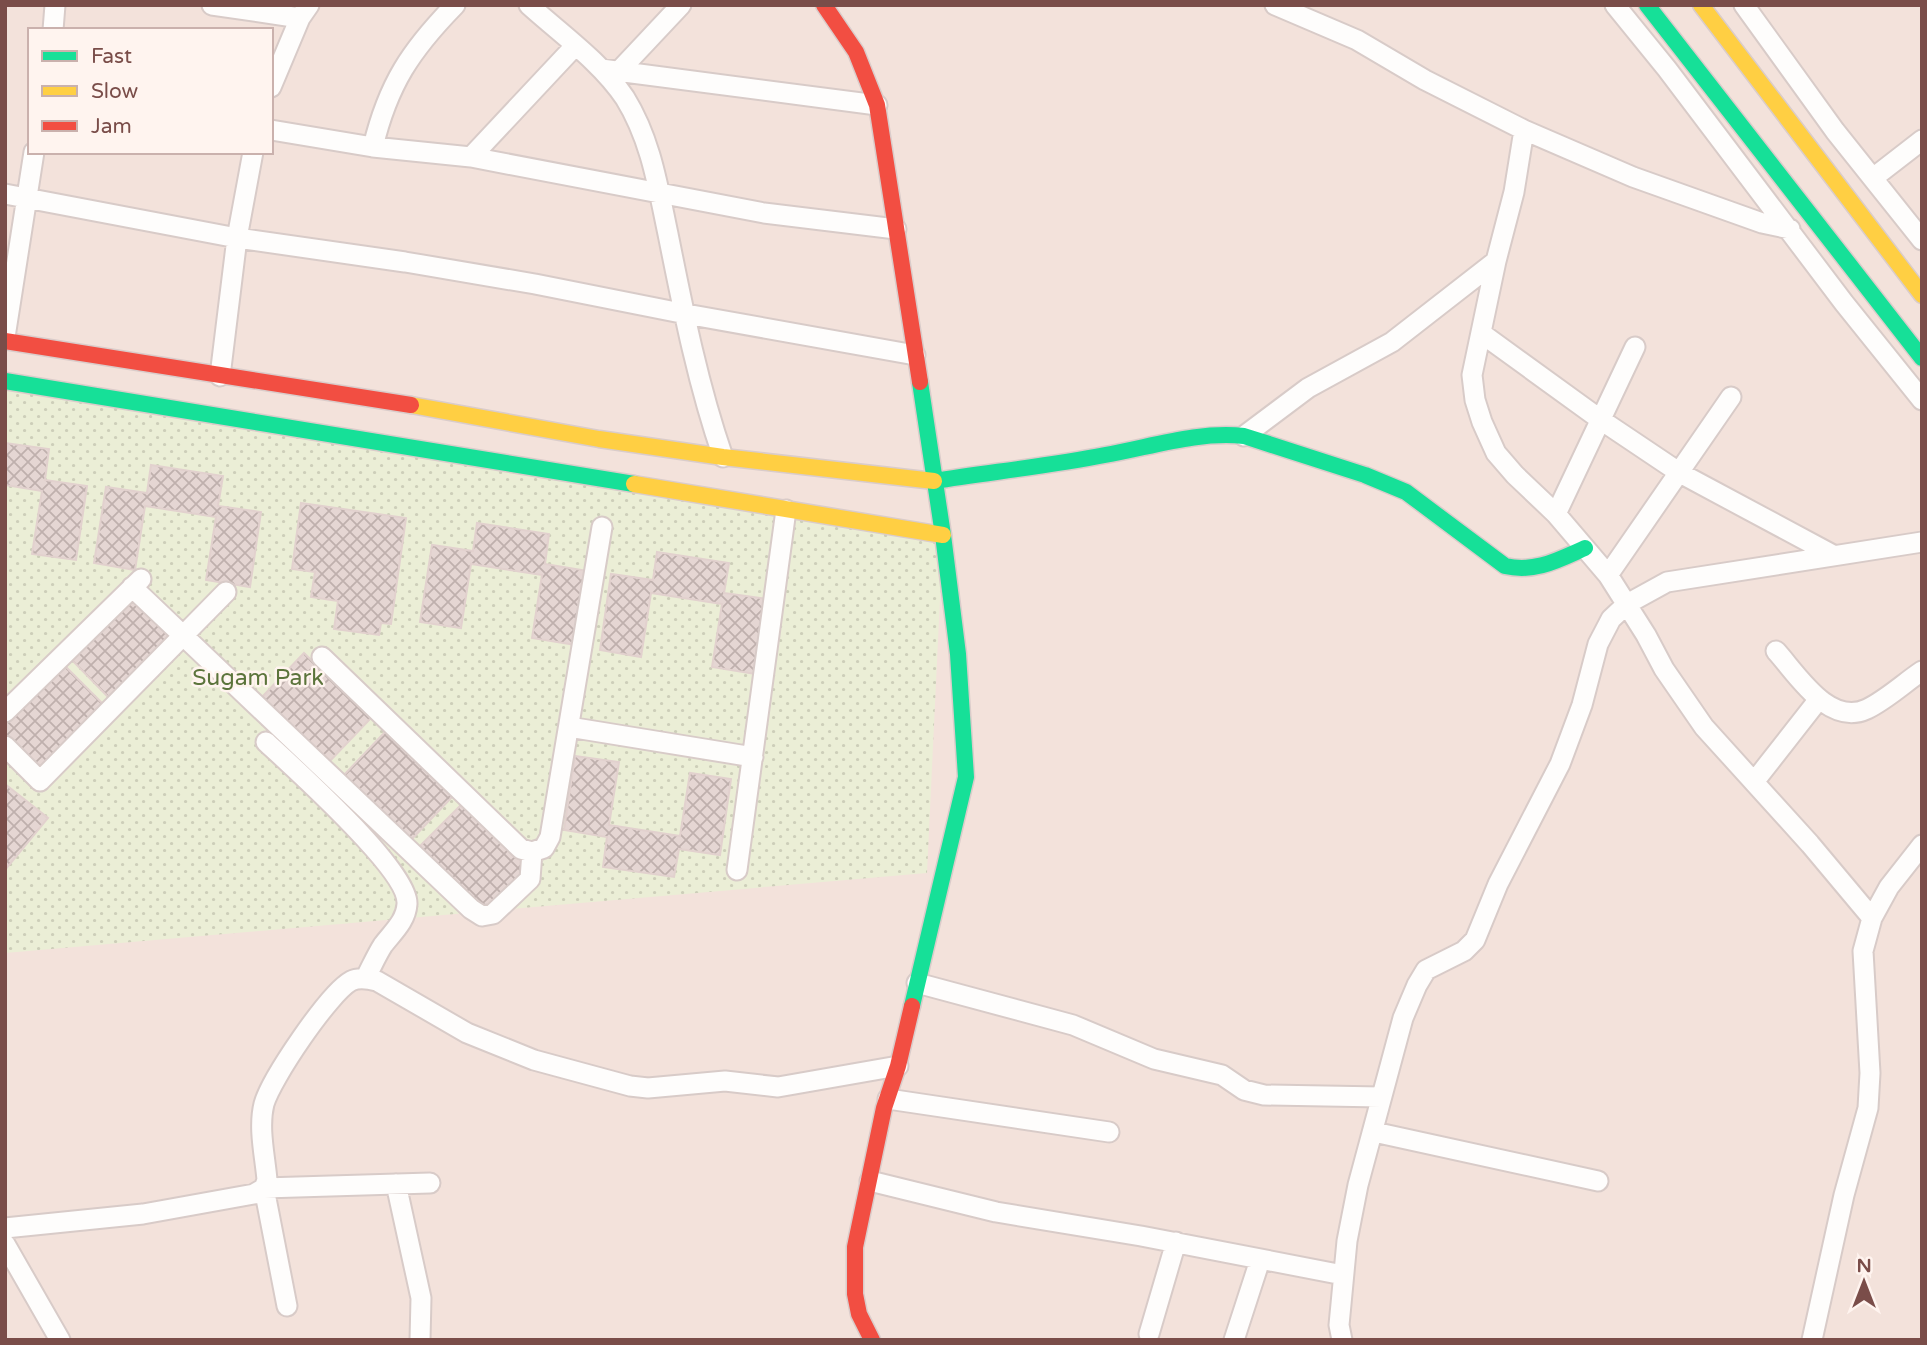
<svg xmlns="http://www.w3.org/2000/svg" width="1927" height="1345" font-family="'Varela Round',sans-serif">
	<defs>
		<pattern id="park-dots" width="8" height="8" patternUnits="userSpaceOnUse" patternTransform="scale(1.75)"><rect width="8" height="8" fill="#ebeed6"/><path d="M2 2h.1M6 6h.1" fill="none" stroke="#cdceb9" stroke-width="1.8" stroke-linecap="round"/></pattern>
		<pattern id="building-cross-hatch" width="8" height="8" patternUnits="userSpaceOnUse" patternTransform="scale(1.75)"><rect width="8" height="8" fill="#e5d6d3"/><path d="M0 0l8 8M0 8l8-8" fill="none" stroke="#bfb0ad"/></pattern>
	</defs>
	<rect width="100%" height="100%" fill="#f9f0ec"/>
	<path fill="#f3e2db" fill-rule="evenodd" d="M5,5H1922V1340H5ZM30,30H271V152H30Z"/>
	<path fill="url(#park-dots)" d="M5,381L943,535L927,873L5,953Z"/>
	<path fill="url(#building-cross-hatch)" stroke="#e2d1ce" stroke-width="2" d="M5,443L49,449L45,480L87,486L76,560L32,554L42,491L5,485Z
		M151,465L223,476L218,506L261,512L250,587L206,580L216,517L145,506L135,570L94,563L106,487L147,493Z
		M301,503L406,518L391,624L381,623L379,635L334,629L338,601L311,597L315,572L292,569Z
		M477,523L549,534L545,564L588,571L576,645L532,638L542,575L471,564L461,628L420,622L432,545L473,551Z
		M657,552L729,563L724,593L767,599L756,674L712,667L722,604L651,593L641,657L600,650L611,574L653,580Z
		M136,592L180,637L113,702L69,657Z
		M304,653L371,718L328,763L261,698Z
		M63,664L107,708L40,773L5,738V720Z
		M386,731L453,796L410,841L343,776Z
		M575,756L619,762L609,825L680,836L690,773L731,779L720,855L679,849L674,877L603,867L607,837L564,830Z
		M5,784L48,818L5,870Z
		M462,804L529,868L485,913L418,848Z"/>
	<g fill="none" stroke-linecap="round" stroke-linejoin="round">
		<defs>
			<path id="street" d="M212,5L300,18
				M529,5C561,34 601,62 625,98C651,140 658,187 668,234C683,309 698,385 723,457
				M1275,5L1357,40L1425,80L1524,130L1633,177L1762,223L1790,229
				M1615,5L1667,69L1844,303L1922,400
				M1744,5L1835,131L1922,240
				M53,30L55,5
				M601,69L877,105
				M619,71L681,5
				M271,87L300,18L309,5
				M271,130L373,147L471,157L764,213L896,229
				M1524,130L1514,192L1496,261L1472,375L1475,400L1482,422L1496,453L1515,475L1556,514L1608,575L1646,635L1664,669L1704,727L1810,844L1872,918
				M373,147C388,84 411,50 455,5
				M471,157L575,46
				M1873,178L1922,140
				M5,194L237,238L405,262L535,284L686,314L915,355
				M1481,333L1601,420L1680,473L1833,555
				M5,337L34,152
				M220,376L237,238L253,152
				M1244,436L1308,388L1392,342L1496,261
				M1556,514L1635,347
				M1608,575L1731,397
				M132,587L471,909L482,916L493,914L530,879L532,852
				M1776,651C1797,674 1829,727 1867,709C1886,700 1904,683 1922,671
				M322,657L521,849L532,852L544,848L550,837L602,527
				M5,712L141,579
				M569,727L753,757
				M266,742C293,767 409,871 407,904C406,921 393,932 383,945C376,956 371,968 365,979
				M5,746L40,781L226,592
				M1754,782L1819,699
				M737,870L786,510
				M917,983L1073,1025L1154,1059L1222,1075L1244,1090L1264,1095L1381,1097
				M888,1099L1109,1132
				M1374,1132L1598,1181
				M870,1181L996,1212L1141,1236L1343,1275
				M396,1184L421,1298L420,1340
				M5,1228L143,1214L254,1194L264,1188L267,1180C265,1156 258,1128 264,1104C271,1079 329,993 351,981C359,977 369,979 377,981L467,1033L534,1060L630,1086L648,1088L725,1081L778,1087L898,1066
				M5,1244L60,1340
				M287,1306L264,1188L430,1183
				M1149,1334L1176,1242
				M1234,1340L1260,1260
				M1342,1340L1339,1325L1347,1241L1358,1185L1403,1018L1417,985L1426,970L1464,951L1475,940L1498,884L1560,764L1582,705L1598,644L1611,619L1627,604L1667,582L1922,542
				M1812,1340L1844,1195L1868,1108L1870,1073L1863,951L1872,918L1889,887L1922,845"/>
			<path id="fast" d="M1647,5L1922,358
				M5,381L634,484
				M934,481C991,472 1049,466 1105,455C1151,447 1198,431 1244,436L1365,475L1406,492L1505,566C1535,573 1558,560 1585,548
				M912,1006L966,777L958,654L943,535L920,382"/>
			<path id="slow" d="M1701,5L1922,295
				M411,405L599,439L723,457L934,481
				M634,484L943,535"/>
			<path id="jam" d="M824,5L856,52L877,105L920,382
				M5,341L411,405
				M872,1340L859,1314L855,1294V1247L884,1108L898,1066L912,1006"/>
		</defs>
		<use href="#street" stroke="#d8cbc8" stroke-width="23"/>
		<use href="#fast" stroke="#daccca" stroke-width="19"/>
		<use href="#slow" stroke="#daccca" stroke-width="19"/>
		<use href="#jam" stroke="#daccca" stroke-width="19"/>
		<use href="#street" stroke="#fefdfc" stroke-width="19"/>
		<use href="#fast" stroke="#16e098" stroke-width="16"/>
		<use href="#slow" stroke="#ffcf43" stroke-width="16"/>
		<use href="#jam" stroke="#f24e42" stroke-width="16"/>
	</g>
	<g text-anchor="middle" dominant-baseline="central" stroke-width="5" stroke-linejoin="round" paint-order="stroke">
		<g font-size="23" fill="#5b743b" stroke="#fff4ef">
			<text x="258" y="678">Sugam Park</text>
		</g>
	</g>
	<rect width="1927" height="1345" fill="none" stroke="#7a4d49" stroke-width="14"/>
	<rect x="28" y="28" width="245" height="126" fill="#fff4ef" stroke="#cab1ad" stroke-width="2"/>
	<rect x="42" y="51" width="35" height="10" fill="#16e098" stroke="#cab1ad" stroke-width="2"/>
	<text x="91" y="63" font-size="21" fill="#7a4d49">Fast</text>
	<rect x="42" y="86" width="35" height="10" fill="#ffcf43" stroke="#cab1ad" stroke-width="2"/>
	<text x="91" y="98" font-size="21" fill="#7a4d49">Slow</text>
	<rect x="42" y="121" width="35" height="10" fill="#f24e42" stroke="#cab1ad" stroke-width="2"/>
	<text x="91" y="133" font-size="21" fill="#7a4d49">Jam</text>
	<g transform="translate(1864 1282)" stroke="#fff4ef" stroke-width="5" paint-order="stroke">
	<path d="M0-5L12 26L0 18L-12 26Z" fill="#7a4d49"/>
	<text y="-10" font-size="19" font-weight="bold" text-anchor="middle" fill="#7a4d49">N</text>
	</g>
</svg>
